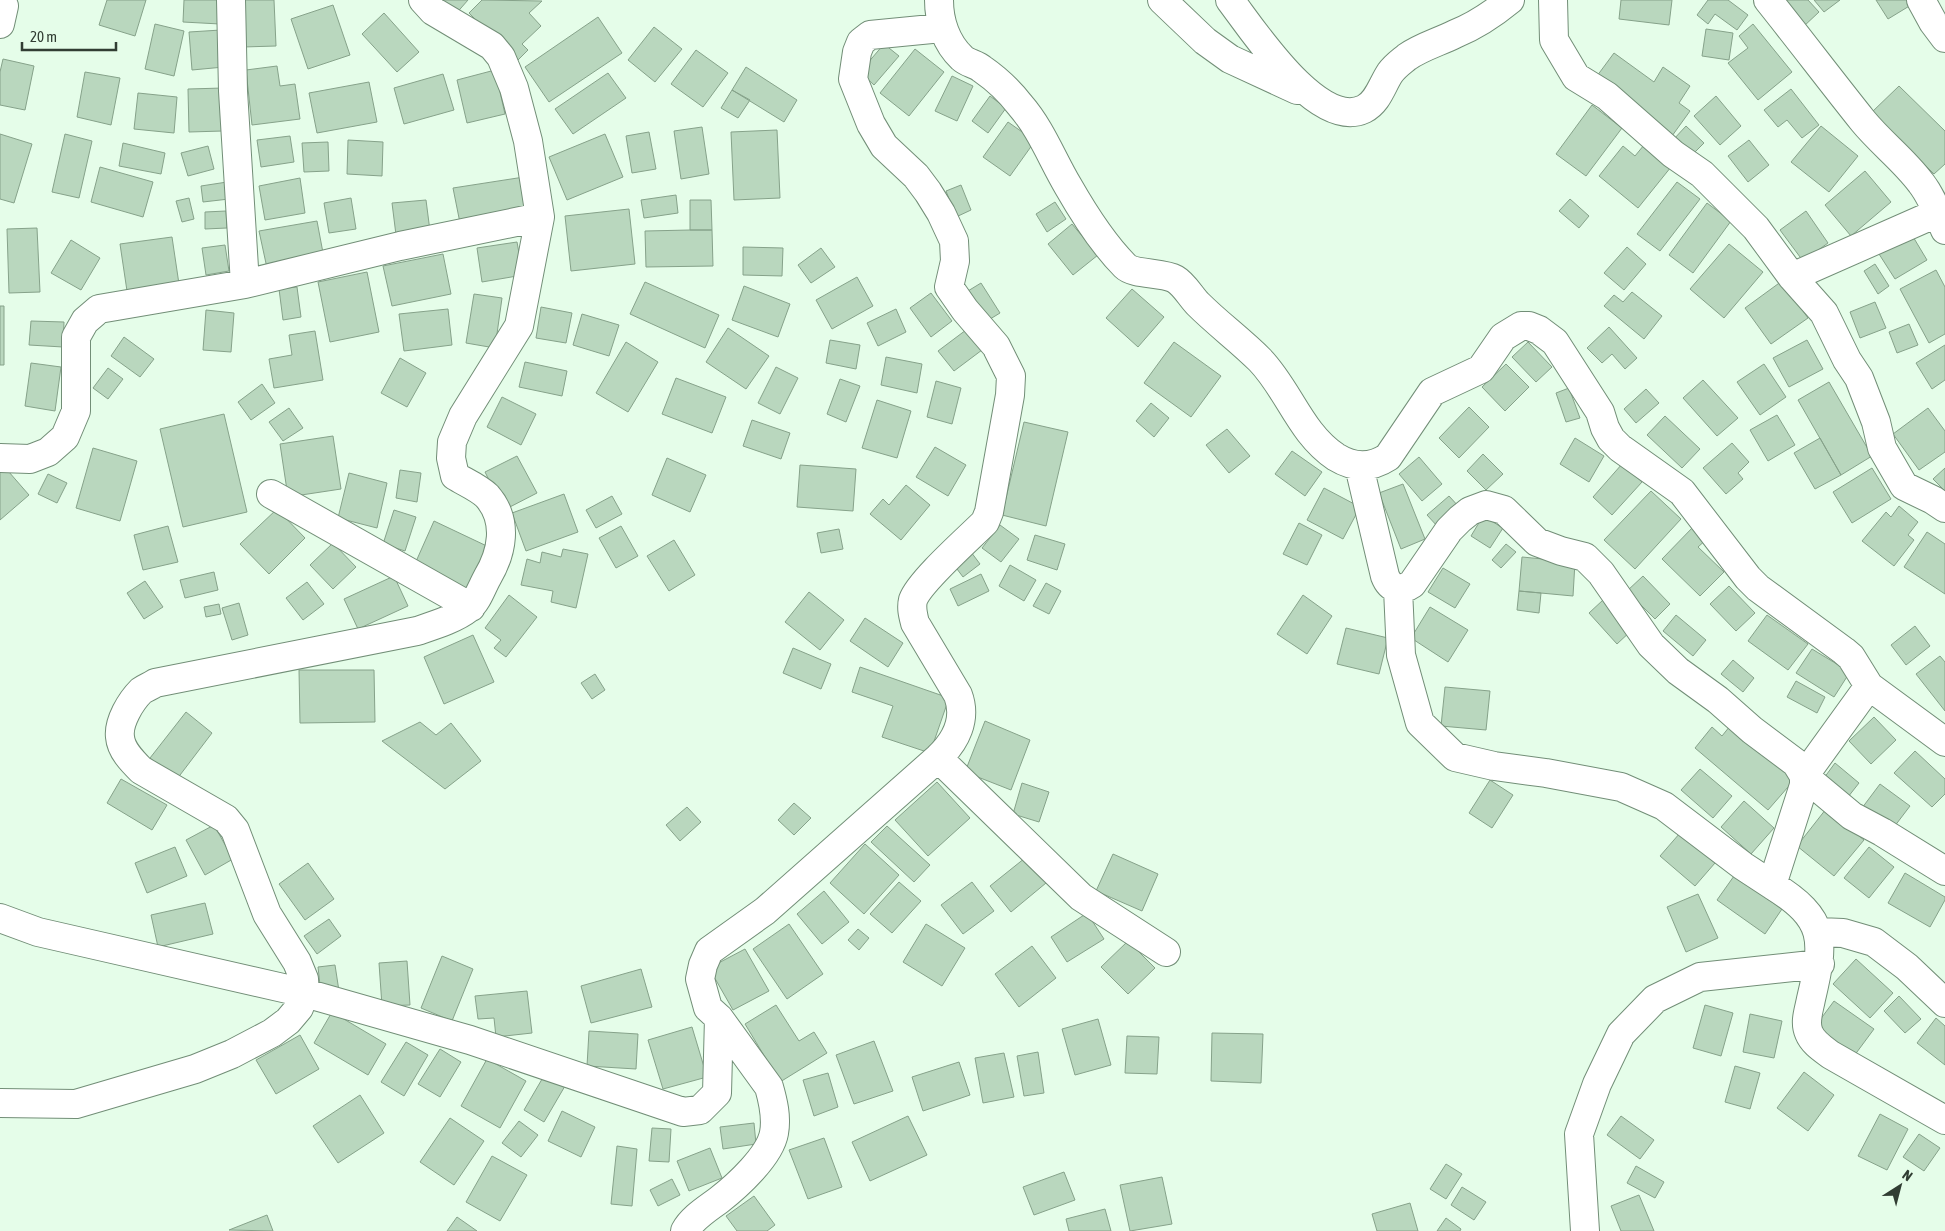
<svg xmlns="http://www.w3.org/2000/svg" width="1945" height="1231" font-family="'Asap Condensed',sans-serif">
	<rect width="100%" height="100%" fill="#e5fde9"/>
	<path fill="#b9d7be" stroke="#86a28a" d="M107,0H146L135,36L99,25Z
		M184,0H221L220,24L183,22Z
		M240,0H274L276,46L243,47Z
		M438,0H468L454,16Z
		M482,0L542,1L529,13L541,26L522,44L528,50L517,61L469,13Z
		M1621,0H1672L1669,25L1619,19Z
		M1708,0H1728L1748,15L1737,30L1715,14L1708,24L1697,15Z
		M1783,0H1808L1819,12L1803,27Z
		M1814,0H1840L1824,12Z
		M1876,0H1908L1911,5L1888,19Z
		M333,5L350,55L308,69L291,19Z
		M384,13L419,52L397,72L362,34Z
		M598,17L622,53L549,102L525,67Z
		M155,24L184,31L174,76L145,69Z
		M1753,24L1792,72L1758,100L1728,63L1748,48L1739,36Z
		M654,27L682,49L655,82L628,60Z
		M1706,29L1733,33L1729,60L1702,56Z
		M221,30L224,67L192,70L189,32Z
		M884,44L899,56L874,85L860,72Z
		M915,49L944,72L909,116L880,93Z
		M696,50L728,73L703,107L671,84Z
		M1614,53L1654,82L1663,67L1690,86L1679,103L1690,111L1672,136L1594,80Z
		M3,59L34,66L25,110L0,105V72Z
		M277,66L280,86L295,84L300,119L252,125L246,70Z
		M746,67L797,100L784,122L732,90Z
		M495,70L505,114L467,123L457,80Z
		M85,72L120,78L111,125L77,117Z
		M608,73L626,98L573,134L555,109Z
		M443,74L454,110L404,124L394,88Z
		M952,76L973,86L957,121L935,111Z
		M369,82L377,122L317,133L309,93Z
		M1899,86L1945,131V164L1934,174L1872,112Z
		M223,88V131L189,132L188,89Z
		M1791,89L1819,125L1802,138L1787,120L1778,127L1764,110Z
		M732,90L750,100L738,118L721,108Z
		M138,93L177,97L174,133L134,129Z
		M990,96L1006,108L988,133L972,121Z
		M1716,96L1741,126L1720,145L1694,116Z
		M1592,105L1622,128L1586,176L1556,154Z
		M1008,122L1035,141L1010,176L983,157Z
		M1686,126L1704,143L1691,156L1673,140Z
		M1821,126L1858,156L1829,192L1791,162Z
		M702,127L709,174L681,179L674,131Z
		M777,130L780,198L734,200L731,132Z
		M649,132L656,169L632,173L626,136Z
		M0,134L32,144L14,203L0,199Z
		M65,134L92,141L79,198L52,192Z
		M605,134L623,177L567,200L549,157Z
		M290,136L294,162L261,167L257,140Z
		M348,140L383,142L382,176L347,174Z
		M1749,140L1769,165L1748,182L1728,156Z
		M328,142L329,171L304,172L302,143Z
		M123,143L165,153L161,174L119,166Z
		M1644,145L1671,167L1638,208L1599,176L1623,146L1635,156Z
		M208,146L214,169L188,176L181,153Z
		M100,167L153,182L143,217L91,202Z
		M1865,171L1891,202L1851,236L1825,205Z
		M524,177L530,211L460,223L453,188Z
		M300,178L305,213L265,220L259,186Z
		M227,182L229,199L203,202L201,186Z
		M1677,182L1700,199L1660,251L1637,234Z
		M961,185L971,210L956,217L946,191Z
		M676,195L678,213L644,218L641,200Z
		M189,198L194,219L182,222L176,201Z
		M351,198L356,229L329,233L324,203Z
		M1570,199L1589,216L1579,228L1559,211Z
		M426,200L430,231L396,235L392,203Z
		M690,200H711L712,230H690Z
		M1055,202L1066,219L1047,232L1036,214Z
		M1707,203L1731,221L1693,273L1669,255Z
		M629,209L635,264L571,271L565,216Z
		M226,211L227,228L205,229V212Z
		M1806,211L1828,243L1803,261L1780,230Z
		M317,221L324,258L267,268L259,231Z
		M1072,224L1098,255L1073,275L1048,244Z
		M37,228L40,292L9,293L7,229Z
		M690,230H712L713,266L646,267L645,231Z
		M1912,235L1927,260L1895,279L1879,254Z
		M172,237L179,284L127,291L120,244Z
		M71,240L100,258L81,290L51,273Z
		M517,242L523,275L482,282L477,248Z
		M1729,244L1763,272L1724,318L1690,289Z
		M225,245L229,271L206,275L202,248Z
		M743,247L783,248L782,276L743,275Z
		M1627,247L1646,264L1624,290L1604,273Z
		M821,248L835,267L811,283L798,265Z
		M443,254L451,294L392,306L383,266Z
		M1875,264L1889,286L1878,294L1864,271Z
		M1936,270L1945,287V334L1929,343L1900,289Z
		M367,272L379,332L330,342L318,282Z
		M857,277L873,306L832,329L816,300Z
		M1782,281L1808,318L1771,344L1745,308Z
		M645,282L719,315L705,348L630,314Z
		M981,283L1000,313L982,324L963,294Z
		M744,286L790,304L778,337L732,320Z
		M297,287L301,317L283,320L279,289Z
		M1132,289L1164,317L1138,347L1106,318Z
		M1632,292L1662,316L1644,339L1604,306L1614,295L1623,302Z
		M931,293L952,321L931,337L910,308Z
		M474,294L502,298L495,348L466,343Z
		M1875,302L1886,328L1860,338L1850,312Z
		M0,306H4V365H0Z
		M541,307L572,313L566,343L536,338Z
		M448,309L452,345L404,351L399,314Z
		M896,309L906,332L878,346L867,323Z
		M206,310L234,313L231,352L203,350Z
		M582,314L619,325L609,356L573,345Z
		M31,321L64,322L63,347L29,345Z
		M1909,324L1918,345L1897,353L1889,332Z
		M1609,327L1637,358L1625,369L1612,354L1602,363L1587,348Z
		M728,328L769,356L746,389L706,362Z
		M966,330L982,350L954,371L938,351Z
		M315,331L323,380L274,388L269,359L292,355L289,335Z
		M124,337L154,359L140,377L111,356Z
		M830,340L860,345L856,369L826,363Z
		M1807,340L1823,369L1789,387L1773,358Z
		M626,342L658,362L628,412L596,393Z
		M1174,342L1221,376L1191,417L1144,383Z
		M1528,342L1552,367L1536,382L1512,357Z
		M1945,345V380L1932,389L1916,363Z
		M886,357L922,364L917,393L881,385Z
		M400,358L426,373L407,407L381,393Z
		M525,362L567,371L562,396L519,387Z
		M31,363L61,367L55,411L25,406Z
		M1506,364L1529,387L1505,411L1482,387Z
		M1764,364L1786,397L1760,415L1737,382Z
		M776,367L798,378L780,414L758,403Z
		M108,368L123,379L108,399L93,388Z
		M676,378L726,397L712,433L662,414Z
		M840,379L860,386L846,422L827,414Z
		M1703,380L1738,418L1717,436L1683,398Z
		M936,381L961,388L952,424L927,417Z
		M1829,382L1872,456L1841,475L1798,400Z
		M262,384L275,403L251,420L238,402Z
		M1569,388L1580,418L1566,422L1556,393Z
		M1646,389L1659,403L1636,423L1624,409Z
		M502,397L536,414L521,445L487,427Z
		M877,400L911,411L897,458L862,448Z
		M1151,403L1169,418L1154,437L1136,421Z
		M1469,407L1489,427L1459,458L1439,438Z
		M289,408L303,428L283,441L269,422Z
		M1928,408L1945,431V452L1919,470L1893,434Z
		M224,414L247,512L183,527L160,429Z
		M1777,415L1795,445L1768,461L1750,430Z
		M1665,416L1700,449L1682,468L1647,435Z
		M752,420L790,433L781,459L743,446Z
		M1024,422L1068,432L1046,526L1002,515Z
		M1227,429L1250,456L1229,473L1206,445Z
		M333,436L341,489L288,497L280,444Z
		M1575,438L1604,456L1589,482L1560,464Z
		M1820,438L1841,475L1815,489L1794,453Z
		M1732,443L1749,462L1738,473L1743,479L1726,494L1703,468Z
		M935,447L966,465L948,496L916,477Z
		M93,448L137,461L120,521L76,508Z
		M1292,451L1322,472L1305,496L1275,474Z
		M1483,454L1503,474L1486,490L1467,471Z
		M517,456L537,493L504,510L485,472Z
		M1419,457L1442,484L1422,501L1399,474Z
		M667,458L706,475L690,512L652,495Z
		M2,464L29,495L0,520V466Z
		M1622,464L1642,482L1612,515L1593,497Z
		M800,465L856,469L853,511L797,507Z
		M1872,468L1891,499L1852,523L1833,492Z
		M1945,468V491L1933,479Z
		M400,470L421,473L417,502L396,498Z
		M349,473L387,483L377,528L338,518Z
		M48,474L67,483L57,503L38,494Z
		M1403,484L1425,539L1401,549L1379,493Z
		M906,485L930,505L901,540L870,514L883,499L889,505Z
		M1324,488L1360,507L1343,539L1307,520Z
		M1651,491L1681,519L1635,569L1604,540Z
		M564,494L578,532L526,551L512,513Z
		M612,496L622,514L596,528L586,510Z
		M1449,496L1460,508L1438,527L1427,515Z
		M1899,506L1918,522L1908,535L1914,540L1894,566L1862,541L1886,512L1891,517Z
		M277,509L305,538L269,574L240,544Z
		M394,510L416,517L405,551L383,544Z
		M1483,516L1503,528L1490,548L1471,536Z
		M434,521L491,548L470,592L414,566Z
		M1299,523L1322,535L1307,565L1283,554Z
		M1000,525L1019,539L1001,562L982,548Z
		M1695,525L1708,538L1698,547L1724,572L1700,596L1662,559Z
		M168,526L178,562L143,570L134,535Z
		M621,526L638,556L616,568L599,538Z
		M839,529L843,549L821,553L817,533Z
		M1927,532L1945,544V594L1904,567Z
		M1035,535L1065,544L1057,570L1027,560Z
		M674,540L695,575L669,591L647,556Z
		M333,543L356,567L333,589L310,565Z
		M1506,544L1516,552L1501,568L1492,560Z
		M563,549L588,554L576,608L551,602L553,591L521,585L527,559L540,563L542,552L561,557Z
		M971,552L980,564L963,577L954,565Z
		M1522,557L1575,562L1573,596L1519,591Z
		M1010,565L1036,580L1024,601L999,586Z
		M1443,568L1470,584L1455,608L1428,592Z
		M214,572L218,590L185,598L180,580Z
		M981,574L989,591L958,606L950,589Z
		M394,576L408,606L358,629L344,599Z
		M1643,576L1670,604L1655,619L1627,591Z
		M145,581L163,607L144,619L127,593Z
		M307,582L324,604L303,620L286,598Z
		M1046,583L1061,591L1049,614L1033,606Z
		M1729,586L1755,613L1736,631L1710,604Z
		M1519,591L1541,593L1539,613L1517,610Z
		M809,592L844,620L820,650L785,622Z
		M509,595L537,617L506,657L494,648L501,640L485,628Z
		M1303,595L1332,616L1307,654L1277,634Z
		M1603,600L1632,630L1617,644L1589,613Z
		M239,603L248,635L232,640L222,608Z
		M219,604L221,614L206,617L204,607Z
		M1430,607L1468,630L1448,662L1411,638Z
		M1676,615L1706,640L1693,656L1663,631Z
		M1767,615L1808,644L1788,670L1748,641Z
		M865,618L903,643L888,667L850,641Z
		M1915,626L1930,646L1906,665L1891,645Z
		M1346,628L1388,638L1379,674L1337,664Z
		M473,635L494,682L444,704L424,657Z
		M793,648L831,664L821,689L783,673Z
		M1812,649L1850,672L1834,697L1796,673Z
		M1940,656L1945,662V711L1916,674Z
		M1733,660L1754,678L1743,692L1721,674Z
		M860,667L949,698L930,753L882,737L893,706L852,692Z
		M299,670H374L375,722L300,723Z
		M595,674L605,690L592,699L581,683Z
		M1796,681L1825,697L1817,713L1787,697Z
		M1445,687L1490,691L1486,730L1441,726Z
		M186,712L212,733L177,779L150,758Z
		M1874,717L1896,740L1871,764L1849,741Z
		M985,721L1030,740L1011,790L965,772Z
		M420,722L436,735L451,723L481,761L445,789L382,741Z
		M1730,726L1795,779L1768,810L1695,748L1712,727L1722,736Z
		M1915,751L1945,779V794L1932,807L1894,773Z
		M1835,763L1859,783L1848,797L1824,778Z
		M1700,769L1732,796L1713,818L1681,790Z
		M121,779L167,805L152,830L107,803Z
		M1490,780L1513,795L1492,828L1469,813Z
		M937,782L970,818L928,856L895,820Z
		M1022,783L1049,792L1039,822L1013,814Z
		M1880,784L1910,806L1891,831L1862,808Z
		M1744,801L1774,828L1751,854L1721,827Z
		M794,803L811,818L794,835L778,820Z
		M687,807L701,822L680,841L666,825Z
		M1826,809L1864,840L1834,876L1797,846Z
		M214,825L233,859L205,875L186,840Z
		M887,826L930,865L914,882L871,842Z
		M1680,833L1715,863L1695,886L1660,856Z
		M865,844L899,875L864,914L830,883Z
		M175,847L187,876L147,893L135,863Z
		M1869,847L1894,867L1869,898L1844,878Z
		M1113,854L1158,874L1142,911L1096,891Z
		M1025,858L1046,883L1011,912L990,886Z
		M308,863L334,899L305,920L279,884Z
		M1905,873L1945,897V900L1930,927L1888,903Z
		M1734,876L1782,909L1765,934L1717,900Z
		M899,882L921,901L892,933L870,914Z
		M972,882L994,911L963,934L941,905Z
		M824,891L849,922L822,944L797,914Z
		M1698,894L1718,938L1686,952L1667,907Z
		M205,903L213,934L158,947L151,915Z
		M1087,913L1104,939L1067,962L1051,937Z
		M329,919L341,936L317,954L304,936Z
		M789,924L823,974L787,999L753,949Z
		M926,924L965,948L942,986L903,962Z
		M858,929L869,938L859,950L848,940Z
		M1128,941L1155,968L1128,994L1101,967Z
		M1032,946L1056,978L1019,1007L995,974Z
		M745,949L769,991L733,1010L709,968Z
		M442,956L473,969L452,1021L421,1008Z
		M1856,959L1893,993L1870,1018L1833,984Z
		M407,961L410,1005L382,1006L379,963Z
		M335,965L339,991L321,994L318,967Z
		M641,969L652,1007L591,1023L581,986Z
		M527,991L532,1033L496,1037L494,1018L478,1019L475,996Z
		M1899,996L1921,1019L1905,1033L1884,1011Z
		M1834,1001L1874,1029L1854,1056L1814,1028Z
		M776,1005L799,1041L814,1032L827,1053L780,1082L745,1024Z
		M1705,1005L1733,1013L1721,1056L1693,1048Z
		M332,1012L386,1044L368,1075L314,1043Z
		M1750,1014L1782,1021L1774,1058L1743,1052Z
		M1936,1018L1945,1026V1065L1917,1043Z
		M1098,1019L1111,1065L1075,1075L1062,1029Z
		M692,1027L707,1077L663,1089L648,1040Z
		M589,1031L638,1034L636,1069L587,1066Z
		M1212,1033L1263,1034L1261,1083L1211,1081Z
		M300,1035L319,1069L276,1094L256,1060Z
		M1127,1036L1159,1037L1157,1074L1125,1073Z
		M874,1041L893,1091L854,1104L836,1055Z
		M406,1042L428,1055L404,1096L381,1082Z
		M440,1049L461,1062L440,1097L418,1084Z
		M1038,1052L1044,1093L1024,1096L1017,1056Z
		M1004,1053L1014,1097L983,1103L975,1058Z
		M487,1059L526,1081L500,1128L461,1106Z
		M959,1062L970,1095L923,1111L912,1077Z
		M1735,1066L1760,1073L1750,1109L1725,1102Z
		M1804,1072L1834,1095L1808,1131L1777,1108Z
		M828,1073L838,1107L814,1116L803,1080Z
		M545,1074L565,1086L544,1122L524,1110Z
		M360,1095L384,1133L338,1163L313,1126Z
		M562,1111L595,1127L581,1157L548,1141Z
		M1880,1114L1908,1129L1887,1170L1858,1156Z
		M908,1116L927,1155L870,1181L852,1142Z
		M1621,1116L1654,1140L1640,1159L1607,1135Z
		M450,1118L484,1141L454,1185L420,1162Z
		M519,1121L538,1135L521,1157L502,1143Z
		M754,1123L756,1144L723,1149L720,1127Z
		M652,1128L671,1129L669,1162L649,1161Z
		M1919,1134L1940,1148L1924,1171L1903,1157Z
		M824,1138L842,1187L808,1199L789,1150Z
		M617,1146L637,1149L632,1206L611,1204Z
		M710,1148L722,1178L689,1191L677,1161Z
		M492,1156L527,1175L500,1221L466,1202Z
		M1446,1164L1462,1174L1446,1199L1430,1189Z
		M1636,1166L1664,1182L1655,1198L1627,1183Z
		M1064,1172L1075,1200L1034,1215L1023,1187Z
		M1162,1177L1172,1224L1130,1231L1120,1185Z
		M672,1179L680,1195L658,1206L650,1190Z
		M1462,1187L1486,1202L1474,1220L1451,1205Z
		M1639,1195L1654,1231H1621L1611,1206Z
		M754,1196L775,1225L767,1231H737L726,1216Z
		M1410,1203L1418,1231H1377L1372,1214Z
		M1105,1209L1111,1231H1069L1066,1219Z
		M267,1215L273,1231L229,1230Z
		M457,1217L477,1231H447Z
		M1446,1218L1461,1229L1460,1231H1437Z"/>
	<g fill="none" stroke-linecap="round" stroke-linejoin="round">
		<defs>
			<path id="minor" d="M231,0L233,91L245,284
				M939,0C939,21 946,43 962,58C967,63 976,64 982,69C995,78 1010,92 1020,105C1041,129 1052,159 1068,186C1084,214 1102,243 1125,266C1134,275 1163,272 1175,279C1184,284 1191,297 1198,304C1218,324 1240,340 1260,360C1289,390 1300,433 1336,457C1354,468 1371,468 1388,457L1432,392L1481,369L1503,337L1521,326H1529L1539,330L1555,342L1600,412L1605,428L1611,439L1620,448L1682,492L1748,578L1758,588L1844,651L1851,657L1869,686L1945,742
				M1162,0L1205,41L1230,59L1297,90
				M1230,0C1253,30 1318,131 1364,109C1378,102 1382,85 1390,73C1395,66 1401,62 1407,57C1421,47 1439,42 1455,34C1475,26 1493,14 1510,0
				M1553,0L1554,40L1576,77L1607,96L1673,154L1702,174L1756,228L1792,277L1824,313L1847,360L1859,378L1876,422L1882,448L1904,486L1933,500L1945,508
				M1768,0C1800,40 1831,81 1863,121C1881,143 1904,160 1921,183C1932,197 1938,214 1945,230
				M1921,0L1933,22L1945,38
				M0,24L4,6
				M1792,277L1937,213
				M0,458L30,459L48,452L65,437L76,411V337L85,321L99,309L245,284L400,246L540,217
				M1359,466L1385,576C1390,589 1400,592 1412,584L1449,530L1460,519L1470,511L1486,505L1504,510L1537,542L1561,551L1585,557L1601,573L1651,645L1678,671L1718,700L1752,730L1796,763L1804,776V785L1772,885C1827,919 1825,940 1811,999C1809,1010 1804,1022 1809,1033C1813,1043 1823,1049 1831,1055L1945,1120
				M271,494L471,607
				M1398,589L1401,655L1420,723L1455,757L1494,766L1546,773L1621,787L1664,806L1743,866L1772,885
				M1869,686L1804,776L1852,816L1882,832L1945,871
				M938,758L1081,897L1166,952
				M0,918L38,932L305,993L470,1040L683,1112L700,1110L717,1093L719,1018
				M1819,932L1843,933L1874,942L1907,967L1945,1003
				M0,1103L76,1104L195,1069L232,1054L272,1033L288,1021L299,1008L305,993L304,979L297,962L267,914L235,830L226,819L141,770C132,761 121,750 120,737C118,722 131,701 141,691C145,688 151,686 155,683L417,631C435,625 455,619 469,608C477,602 482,587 487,578C502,553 509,521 487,496C479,488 465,482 455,476L451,458L452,442L463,416L519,326L540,217L528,141L514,88L501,57L492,46L433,11L423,0
				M685,1231C692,1218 707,1209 719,1200C737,1186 770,1156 774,1133C777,1117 773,1101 769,1087L719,1018L708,1008L700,979L703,965L709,951L765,911L938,758C956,741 967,719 958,695L915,623C913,615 911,608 913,600C919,582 969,538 985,522L989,512L1010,395L1011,376L996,346L965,310L949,287L955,261L954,241L941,213L928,192L916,176L884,146L871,124L853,79L857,52L861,42L870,35L942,28
				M1585,1231L1579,1134L1597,1084L1621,1034L1655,999L1700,977L1820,964"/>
		</defs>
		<use href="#minor" stroke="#728e77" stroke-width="30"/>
		<use href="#minor" stroke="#fff" stroke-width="28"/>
	</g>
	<g transform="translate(1900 1186) rotate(36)" stroke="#e5fde9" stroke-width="4" paint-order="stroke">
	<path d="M0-4L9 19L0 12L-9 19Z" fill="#313d33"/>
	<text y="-8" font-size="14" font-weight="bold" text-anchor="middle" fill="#313d33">N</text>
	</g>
	<path d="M22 42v8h94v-8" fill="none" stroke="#313d33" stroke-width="2.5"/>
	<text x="30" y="42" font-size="15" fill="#313d33" stroke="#e5fde9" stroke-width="4" paint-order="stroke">20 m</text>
</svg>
